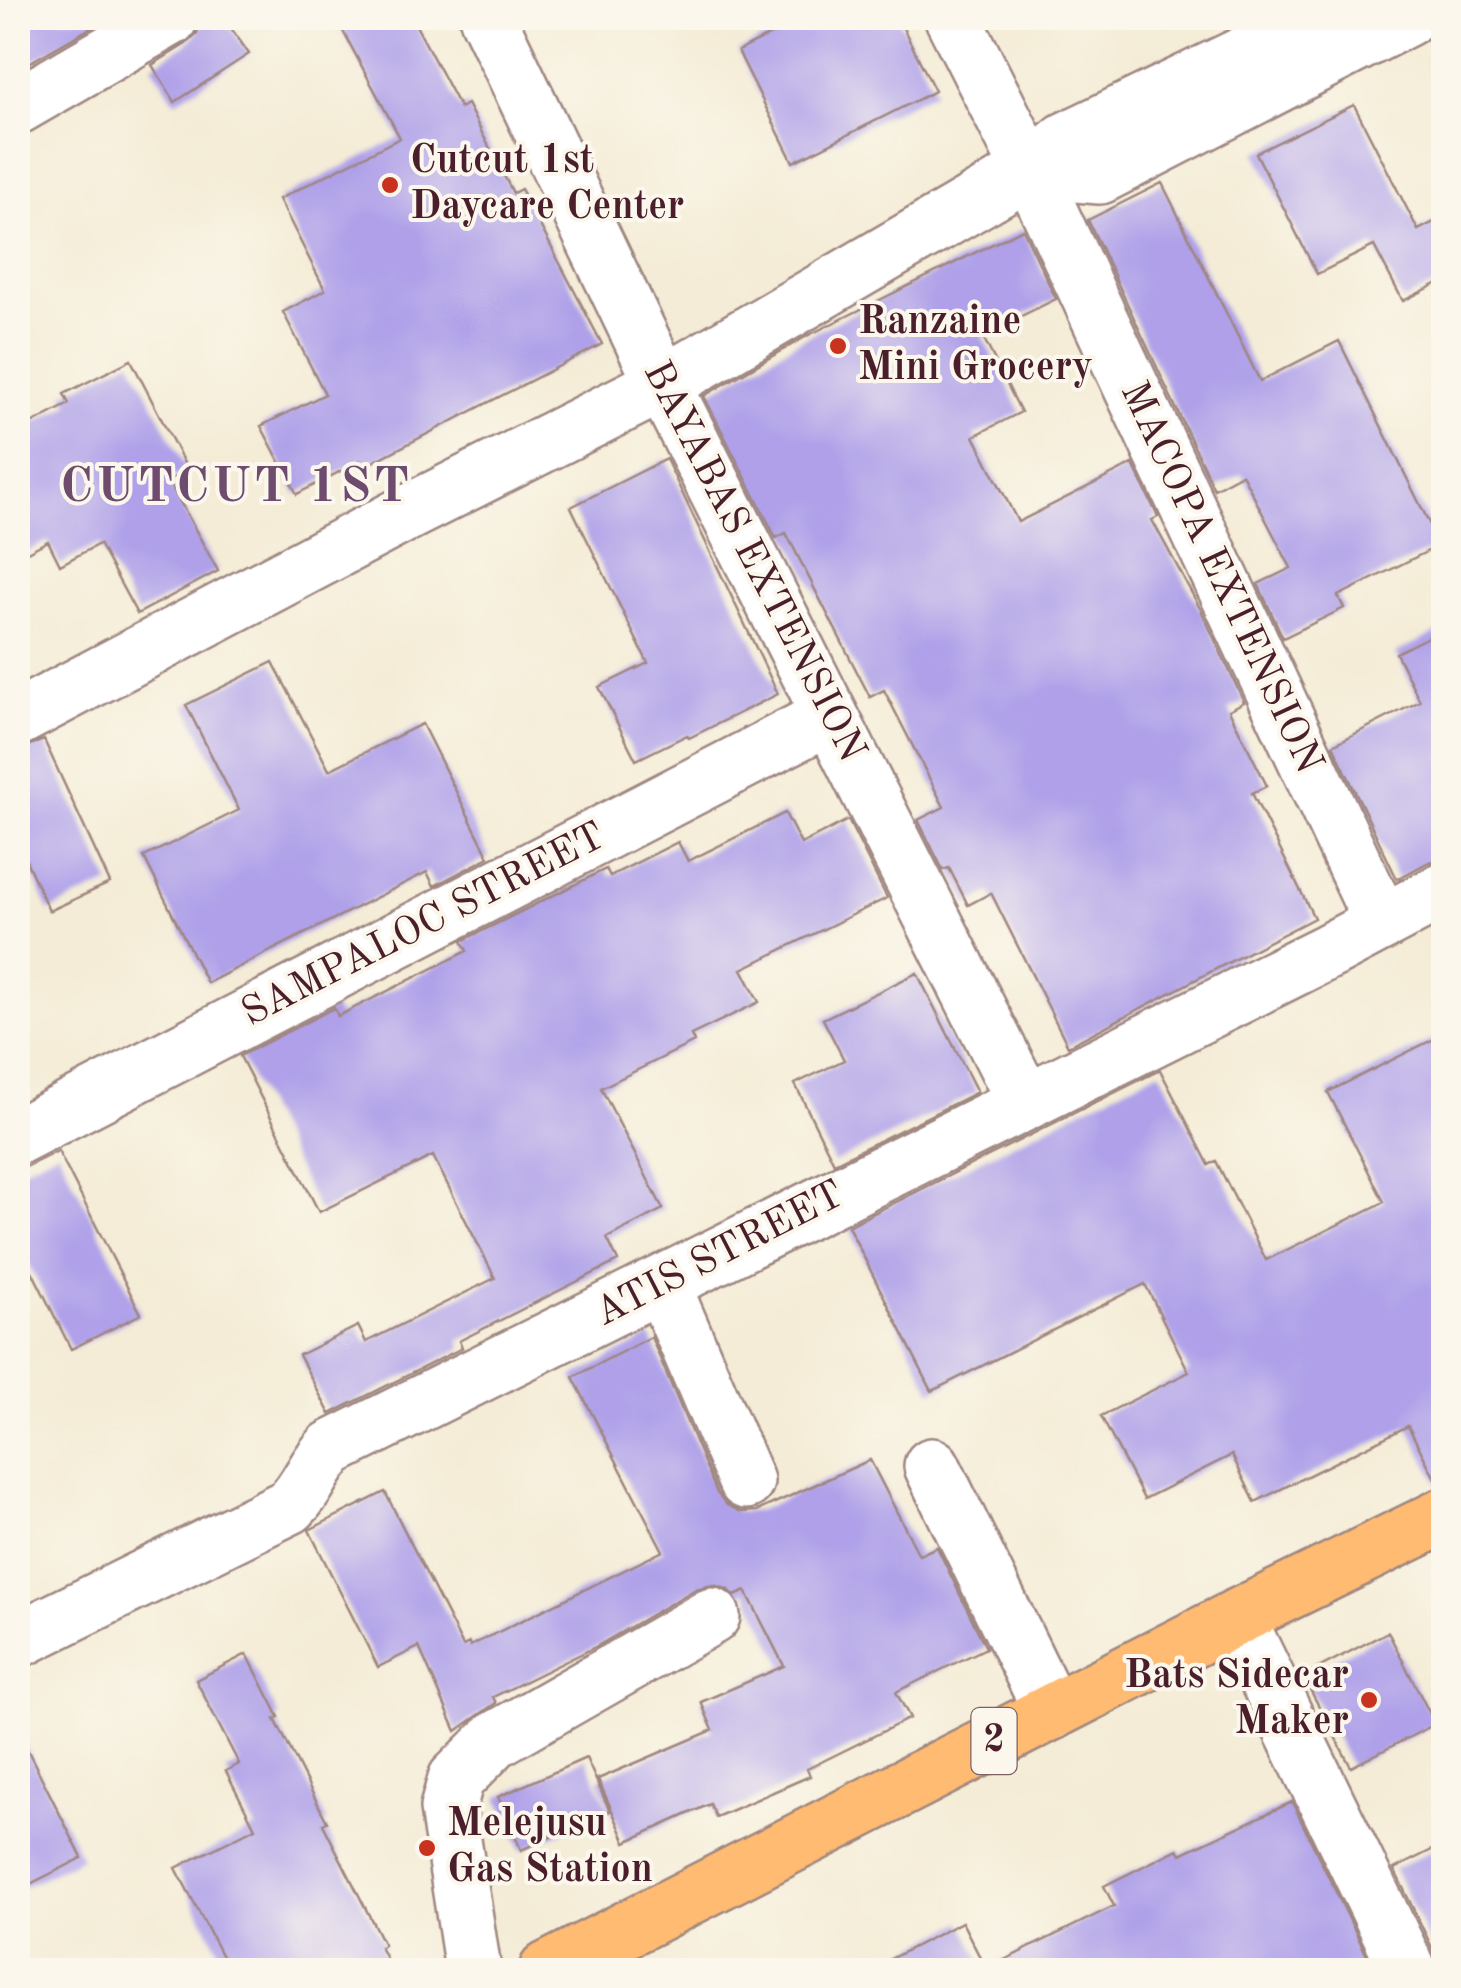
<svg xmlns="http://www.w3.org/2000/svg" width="1461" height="1988" font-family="'Old Standard TT',serif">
	<rect width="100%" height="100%" fill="#fbf7ec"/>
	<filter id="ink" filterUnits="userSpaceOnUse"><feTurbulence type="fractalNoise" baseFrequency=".01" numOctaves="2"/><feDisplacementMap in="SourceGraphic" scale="20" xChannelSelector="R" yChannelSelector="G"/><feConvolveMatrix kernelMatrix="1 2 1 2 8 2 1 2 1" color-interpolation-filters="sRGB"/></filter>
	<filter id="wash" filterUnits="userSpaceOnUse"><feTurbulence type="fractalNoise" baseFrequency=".0048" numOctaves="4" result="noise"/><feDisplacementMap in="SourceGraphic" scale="40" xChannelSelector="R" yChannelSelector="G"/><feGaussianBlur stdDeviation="2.25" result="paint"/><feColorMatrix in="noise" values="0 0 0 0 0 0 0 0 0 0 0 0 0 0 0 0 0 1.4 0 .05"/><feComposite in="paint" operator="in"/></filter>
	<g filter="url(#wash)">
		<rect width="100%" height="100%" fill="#f4ecd6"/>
		<g id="blocks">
			<path fill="#afa0e9" d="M18,18H108L27,64L18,49Z
				M201,18H224L249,54L175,102L152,65L186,44L197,33Z
				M336,18H412L460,108L467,104L513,193L521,189L602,344L363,467L360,461L297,494L261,426L325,394L283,312L325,290L279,199L400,138Z
				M805,18H898L935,91L793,162L738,51Z
				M1354,105L1418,230L1444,217V280L1403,301L1374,246L1317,274L1256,153Z
				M1162,183L1260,381L1339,341L1440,545L1338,596L1344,608L1283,638L1258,584L1291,568L1242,474L1214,489L1088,220Z
				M1023,229L1056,299L982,335L1021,412L974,436L1018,522L1133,464L1158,517L1152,520L1202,612L1244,702L1229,710L1267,786L1252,793L1314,918L1068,1046L991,893L968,905L949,868L943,870L918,820L944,807L884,690L870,697L786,533L776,538L704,396L807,336Z
				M131,360L188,471L168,480L218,571L137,614L99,544L60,565L48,541L18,557V431L69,404L64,394Z
				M666,459L778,694L689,738L687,735L636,760L599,687L648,663L571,507Z
				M1444,629V859L1429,862L1397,879L1333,745L1420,701L1396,653Z
				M273,662L329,770L422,724L489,857L434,886L427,872L207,983L144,857L239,810L186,705Z
				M44,740L110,883L49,911L18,843V749Z
				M785,813L801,844L848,820L887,898L742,969L759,1002L691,1035L694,1042L601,1088L663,1209L607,1238L618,1261L459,1341L462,1348L330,1414L299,1355L358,1326L366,1342L495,1278L433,1156L319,1212L240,1056L334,1008L338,1016L467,951L462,941L606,869L610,876L678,842L688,861Z
				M917,973L977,1092L834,1163L795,1084L844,1060L823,1019Z
				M1444,1034V1485L1439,1486L1408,1426L1255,1502L1232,1455L1144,1499L1101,1416L1189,1372L1145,1284L932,1391L848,1226L1160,1070L1209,1165L1216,1161L1266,1260L1384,1202L1328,1092Z
				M58,1151L141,1314L71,1349L18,1243V1171Z
				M651,1337L717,1493L727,1505L741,1512L757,1511L870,1460L919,1555L937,1547L986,1648L896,1692L910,1718L807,1769L810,1776L716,1817L710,1804L626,1842L598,1779L713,1730L701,1702L784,1666L746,1591L735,1596L727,1589L713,1585L696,1589L599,1645L493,1697L496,1703L456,1731L419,1647L378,1667L309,1530L385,1492L463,1646L469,1643L470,1646L663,1551L573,1377Z
				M1388,1632L1435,1724L1351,1767L1303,1676Z
				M247,1654L279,1717L275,1719L327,1822L323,1824L384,1945L380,1947L392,1970H229L176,1868L255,1828L226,1771L239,1764L196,1680Z
				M18,1731L82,1858L18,1890Z
				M586,1758L610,1811L521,1850L498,1797Z
				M1292,1802L1374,1970H869L962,1922L986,1969L1114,1906L1104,1886L1178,1849L1181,1854Z
				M1444,1844V1970H1439L1436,1956L1394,1869Z"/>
		</g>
	</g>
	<g filter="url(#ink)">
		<use href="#blocks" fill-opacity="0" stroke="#9f8680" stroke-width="2.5"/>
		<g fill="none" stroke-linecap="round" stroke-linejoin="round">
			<defs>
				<path id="minor" d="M488,18L663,384L1025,1102
					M953,18L1030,170L1382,923
					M18,106L170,18
					M1030,170L1100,176L1407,18
					M18,718L401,516L663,384L1030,170L1066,140L1320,18
					M18,1136L830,716
					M662,1284L746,1481
					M932,1466L1052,1712
					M1237,1617L1408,1970
					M18,1640L290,1506C309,1488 314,1466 332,1448L1329,951L1444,890
					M473,1970L448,1808L456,1779L495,1740L712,1616"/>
				<path id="highway" d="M547,1970L1237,1617L1444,1516"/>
			</defs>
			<use href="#minor" stroke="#9f8680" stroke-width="60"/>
			<use href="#highway" stroke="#9f8680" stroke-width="60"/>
			<use href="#minor" stroke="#fff" stroke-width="55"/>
			<use href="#highway" stroke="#febb71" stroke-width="55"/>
		</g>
	</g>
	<g fill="#c8321e" stroke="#fbf7ec" stroke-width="4">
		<circle cx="390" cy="185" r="10"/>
		<circle cx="838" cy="346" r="10"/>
		<circle cx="1369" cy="1700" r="10"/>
		<circle cx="427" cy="1848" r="10"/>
	</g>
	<g text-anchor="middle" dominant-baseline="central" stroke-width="8" stroke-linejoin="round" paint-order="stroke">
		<rect fill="#fbf7ec" stroke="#7f6065" stroke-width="2.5" x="971.5" y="1708" width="45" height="66" rx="8"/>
		<g font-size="38" font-weight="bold" fill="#4a1f2b">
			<text x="994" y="1741">2</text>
		</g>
		<g font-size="40" font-weight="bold" fill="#4a1f2b" stroke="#fbf7ec" text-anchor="start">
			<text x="410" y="162">Cutcut 1st<tspan x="410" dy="46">Daycare Center</tspan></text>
			<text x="858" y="323">Ranzaine<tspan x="858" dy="46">Mini Grocery</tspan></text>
			<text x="1349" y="1677" text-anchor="end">Bats Sidecar<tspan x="1349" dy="46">Maker</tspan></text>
			<text x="447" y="1825">Melejusu<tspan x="447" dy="46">Gas Station</tspan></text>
		</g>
		<g font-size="40" fill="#4a1f2b" stroke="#fbf7ec">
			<text transform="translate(753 562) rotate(63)">BAYABAS EXTENSION</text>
			<text transform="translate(1220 578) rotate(65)">MACOPA EXTENSION</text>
			<text transform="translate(424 926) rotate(-27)">SAMPALOC STREET</text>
			<text transform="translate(720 1255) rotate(-27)">ATIS STREET</text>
		</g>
		<g font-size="50" font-weight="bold" letter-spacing="2.5" fill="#6d4c6e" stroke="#fbf7ec">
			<text x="236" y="488">CUTCUT 1ST</text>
		</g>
	</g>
	<rect width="1461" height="1988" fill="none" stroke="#fbf7ec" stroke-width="60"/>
</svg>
